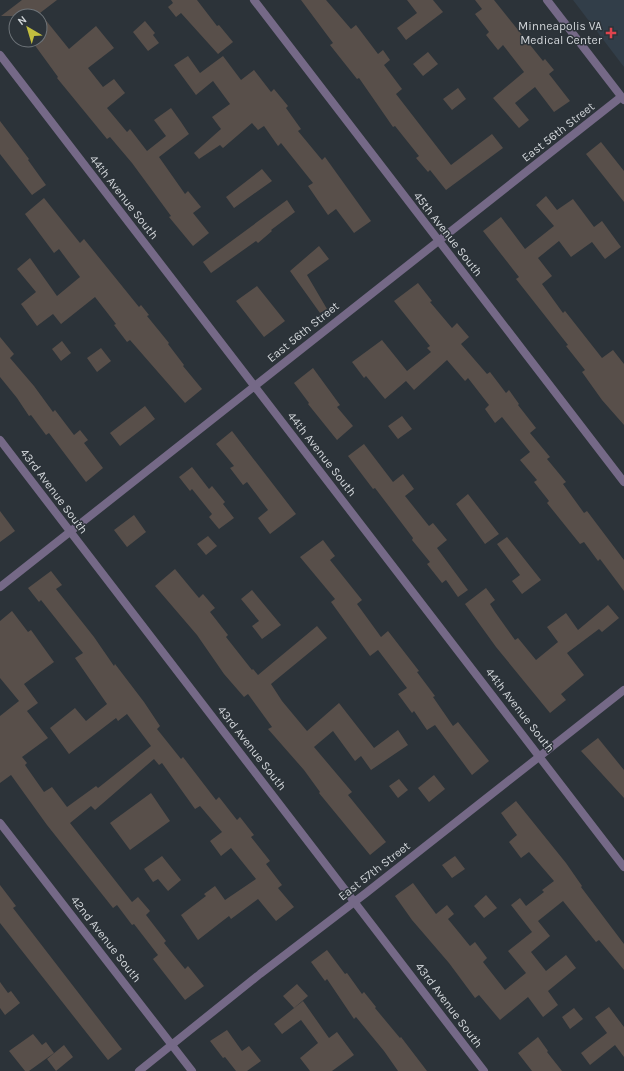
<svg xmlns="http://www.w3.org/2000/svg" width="624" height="1071" font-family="Karla,sans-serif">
	<rect width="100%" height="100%" fill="#2c3339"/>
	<path fill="#323e49" d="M573,0H624V67Z"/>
	<path fill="#584f4a" d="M22,0H57L40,13L69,49L96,26L114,48L88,68L103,87L114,79L125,93L107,108L127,132L130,129L147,151L166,136L154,120L171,108L181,122L189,134L159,157L185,194L188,191L201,207L193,213L209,233L193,246L169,217L171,216L132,163L110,137L107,139L57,78L58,77L31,40H40V13L36,16H1Z
		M171,0H197L217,26L219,25L233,42L218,54L181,13L176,17L168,7L173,3Z
		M301,0H326L351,29L356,25L378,54L383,50L390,60L384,65L402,89L396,94L451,165L492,134L503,148L446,190L430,170L428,172L416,158L419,156L395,126L393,127L359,78L357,79L330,45L333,43Z
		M407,0H433L443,12L406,40L397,28L417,13Z
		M475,0H494L543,61L545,59L554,70L549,74L570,101L554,112L535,87L515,103L529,120L519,128L493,98L524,72L503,45L498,50L486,35L489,32L475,14L482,9Z
		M145,21L155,33L153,35L159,43L148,51L133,32Z
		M428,52L438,64L423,76L413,64Z
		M188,56L200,73L223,56L241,80L254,70L271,92L274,89L288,106L286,108L301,129L298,131L322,160L325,157L371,221L354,233L336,209L328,215L308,186L313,183L281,143L278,146L264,126L258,130L252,123L223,148L220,145L199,159L194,153L221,129L212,117L230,104L213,81L196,95L174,65Z
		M458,88L466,99L452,110L443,99Z
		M0,121L29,159L28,160L46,185L32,195L0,154Z
		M601,142L624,171V202L586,154Z
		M262,169L272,181L234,208L226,197Z
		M546,196L557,210L573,199L594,227L602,221L621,247L605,259L592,242L571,257L559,241L538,258L552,276L542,284L563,313L565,311L602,358L613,350L624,364V425L602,400L582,372L585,370L566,346L568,345L516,279L519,277L483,231L501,217L525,249L554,226L536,205Z
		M44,198L80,243L84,239L139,307L141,305L149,315L147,316L169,343L168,344L184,365L183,366L202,389L185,403L130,340L127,342L114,325L116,324L95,297L61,324L53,314L37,326L21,304L36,292L17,269L30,258L57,296L80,277L59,249L54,253L25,214Z
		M287,200L295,212L271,230L272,231L258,243L256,241L211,273L203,262Z
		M319,246L329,259L307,275L327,309L320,313L290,271Z
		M418,283L432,301L430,302L452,328L457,323L469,337L461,344L487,374L490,372L506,393L509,390L519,404L518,405L536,428L530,433L550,457L547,459L566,482L563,484L584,513L587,511L624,560V591L600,559L598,561L584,542L580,544L547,503L549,501L534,482L537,480L520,460L530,452L502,417L495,423L485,409L489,405L468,378L465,381L447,360L414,390L406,381L385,399L366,376L364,378L352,362L382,340L407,371L431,352L427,348L430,346L394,301Z
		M257,286L285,321L264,337L236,301Z
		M0,337L14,354L10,358L34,386L53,412L55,410L74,435L80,430L88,440L84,443L103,468L86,482L49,433L46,435L31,415L29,416L17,398L0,377Z
		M62,341L71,353L61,361L52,349Z
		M101,348L111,361L97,372L87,358Z
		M313,368L340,405L337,407L353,426L337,440L308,404L309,403L294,383Z
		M145,406L155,419L120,446L110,433Z
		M402,416L412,429L398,439L388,426Z
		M232,431L296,514L270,534L258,518L268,510L247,482L243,485L230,468L234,466L216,444Z
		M364,444L393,482L403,474L414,489L405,496L429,526L433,523L447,540L437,548L468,590L458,597L446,580L442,583L427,564L430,562L412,540L413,538L375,488L373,489L348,456Z
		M192,467L209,489L212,486L225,502L223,504L234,518L219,529L209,517L212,514L192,489L190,491L179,477Z
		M468,494L499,534L485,544L456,504Z
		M0,511L15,531L0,542Z
		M134,515L146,532L127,547L114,530Z
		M208,536L217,546L206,555L197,544Z
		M507,537L541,580L522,594L512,581L520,575L497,544Z
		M323,540L335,556L330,560L362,600L357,604L381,637L388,631L419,671L417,672L435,696L433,697L453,726L458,722L489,761L472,775L435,725L427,730L414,711L412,713L398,694L407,688L378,650L370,656L331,602L335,599L300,557Z
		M175,569L199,598L203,594L215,608L210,612L228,635L226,637L252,670L253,669L258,675L317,626L327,638L271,684L282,701L307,731L339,703L374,748L398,730L408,745L371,770L361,756L355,761L333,731L314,747L352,792L348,795L386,842L370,855L319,793L320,792L304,770L268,729L272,727L248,694L244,697L224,674L197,635L155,586Z
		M51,571L62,585L56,589L94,637L114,666L115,664L144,702L160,726L157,729L181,759L183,757L216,800L219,797L237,820L240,817L254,835L251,837L270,861L266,864L282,885L278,888L294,907L276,921L258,899L231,919L229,916L198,940L181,915L206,896L204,894L215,886L225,900L256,879L231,848L221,856L210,841L222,832L200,806L195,809L162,763L159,765L154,759L95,810L91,806L70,823L132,902L138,897L150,911L146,915L166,941L164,943L185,969L188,966L204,986L185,1000L153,959L158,955L134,924L132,925L117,905L113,908L47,825L11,775L0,783V716L19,701L0,678V621L12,611L28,632L31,630L54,662L24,684L38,703L27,711L48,738L22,757L27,763L25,765L44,792L52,787L67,807L96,786L98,788L151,746L127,714L118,721L116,718L69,754L50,728L75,708L86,721L107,704L75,658L83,653L41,600L39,602L28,588Z
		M486,588L495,600L490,604L495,612L515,640L518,638L536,660L558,642L547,627L566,613L578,630L608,605L619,618L602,632L599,629L567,653L584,675L561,694L566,700L550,713L496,647L465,604Z
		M252,590L281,625L262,639L252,626L259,621L241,599Z
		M598,738L624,770V798L581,751Z
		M434,775L445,789L429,802L418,788Z
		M399,779L408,790L398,798L389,786Z
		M151,793L170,821L130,850L110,823Z
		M516,801L566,863L582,886L581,887L624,944V970L599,940L596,942L563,901L538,921L550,936L531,952L546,971L566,955L576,968L548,991L558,1005L543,1017L528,997L500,1020L479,995L475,998L449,963L412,920L395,896L413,883L436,914L447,905L454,914L448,919L470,946L475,942L487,958L483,962L505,990L526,973L508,951L532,932L511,905L520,898L526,906L544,892L542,890L554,881L529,852L521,858L509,842L517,835L501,813Z
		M162,856L181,880L168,891L158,879L153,882L144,869Z
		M455,856L465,869L452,878L442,865Z
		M0,885L16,906L13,908L121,1048L122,1049L108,1060L0,923Z
		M486,895L497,908L484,918L474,906Z
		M327,950L345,974L347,973L362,994L364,992L376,1007L375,1008L400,1038L401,1037L427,1071H398L384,1051L356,1017L354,1019L327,979L325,981L311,962Z
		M0,982L8,993L11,991L20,1003L5,1015L0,1008Z
		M297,984L308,996L294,1008L283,996Z
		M303,1001L329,1038L337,1032L354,1055L332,1071H310L300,1058L318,1043L301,1020L282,1034L274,1024Z
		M609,1007L624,1027V1057L615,1045L590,1065L581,1053L607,1033L595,1017Z
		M574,1008L583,1019L570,1029L562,1017Z
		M227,1030L242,1051L249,1046L261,1061L247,1071H236L225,1057L223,1058L210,1041Z
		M33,1034L42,1045L46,1042L54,1053L29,1071H25L9,1051Z
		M538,1037L548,1051L547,1052L562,1071H532L518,1053Z
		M64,1045L73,1057L56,1071L47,1059Z"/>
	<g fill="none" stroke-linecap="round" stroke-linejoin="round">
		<path stroke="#756987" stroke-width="8" d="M254,0L624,482
			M547,0L624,100
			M0,55L624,867
			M0,440L484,1071
			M0,587L621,97
			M0,823L192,1071
			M139,1071L260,974L366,893L624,690"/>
	</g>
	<path fill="#e0444e" stroke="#2c3339" stroke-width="1.5" d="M609 27h4v4h4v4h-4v4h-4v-4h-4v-4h4z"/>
	<g text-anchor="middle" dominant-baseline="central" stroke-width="3" stroke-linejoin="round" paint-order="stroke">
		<g font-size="12" fill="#d1d5d9" stroke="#2c3339" text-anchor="end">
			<text x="602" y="26">Minneapolis VA<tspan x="602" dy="14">Medical Center</tspan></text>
		</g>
		<g font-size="12" fill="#d1d5d9" stroke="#2c3339">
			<text transform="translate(558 132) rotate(-38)">East 56th Street</text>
			<text transform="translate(124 197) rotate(52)">44th Avenue South</text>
			<text transform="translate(448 234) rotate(52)">45th Avenue South</text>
			<text transform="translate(303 332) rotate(-39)">East 56th Street</text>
			<text transform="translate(322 454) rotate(52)">44th Avenue South</text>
			<text transform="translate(54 491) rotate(53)">43rd Avenue South</text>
			<text transform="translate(520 710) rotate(52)">44th Avenue South</text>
			<text transform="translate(252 748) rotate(52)">43rd Avenue South</text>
			<text transform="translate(374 871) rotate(-38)">East 57th Street</text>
			<text transform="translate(106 939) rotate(52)">42nd Avenue South</text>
			<text transform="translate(449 1005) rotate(53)">43rd Avenue South</text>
		</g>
	</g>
	<g transform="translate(28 28) rotate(322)"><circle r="19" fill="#2c3339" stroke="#6e7479"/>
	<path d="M0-3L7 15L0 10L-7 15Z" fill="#c2bd3f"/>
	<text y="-6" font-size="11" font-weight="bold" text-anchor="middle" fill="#d1d5d9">N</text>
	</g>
</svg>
